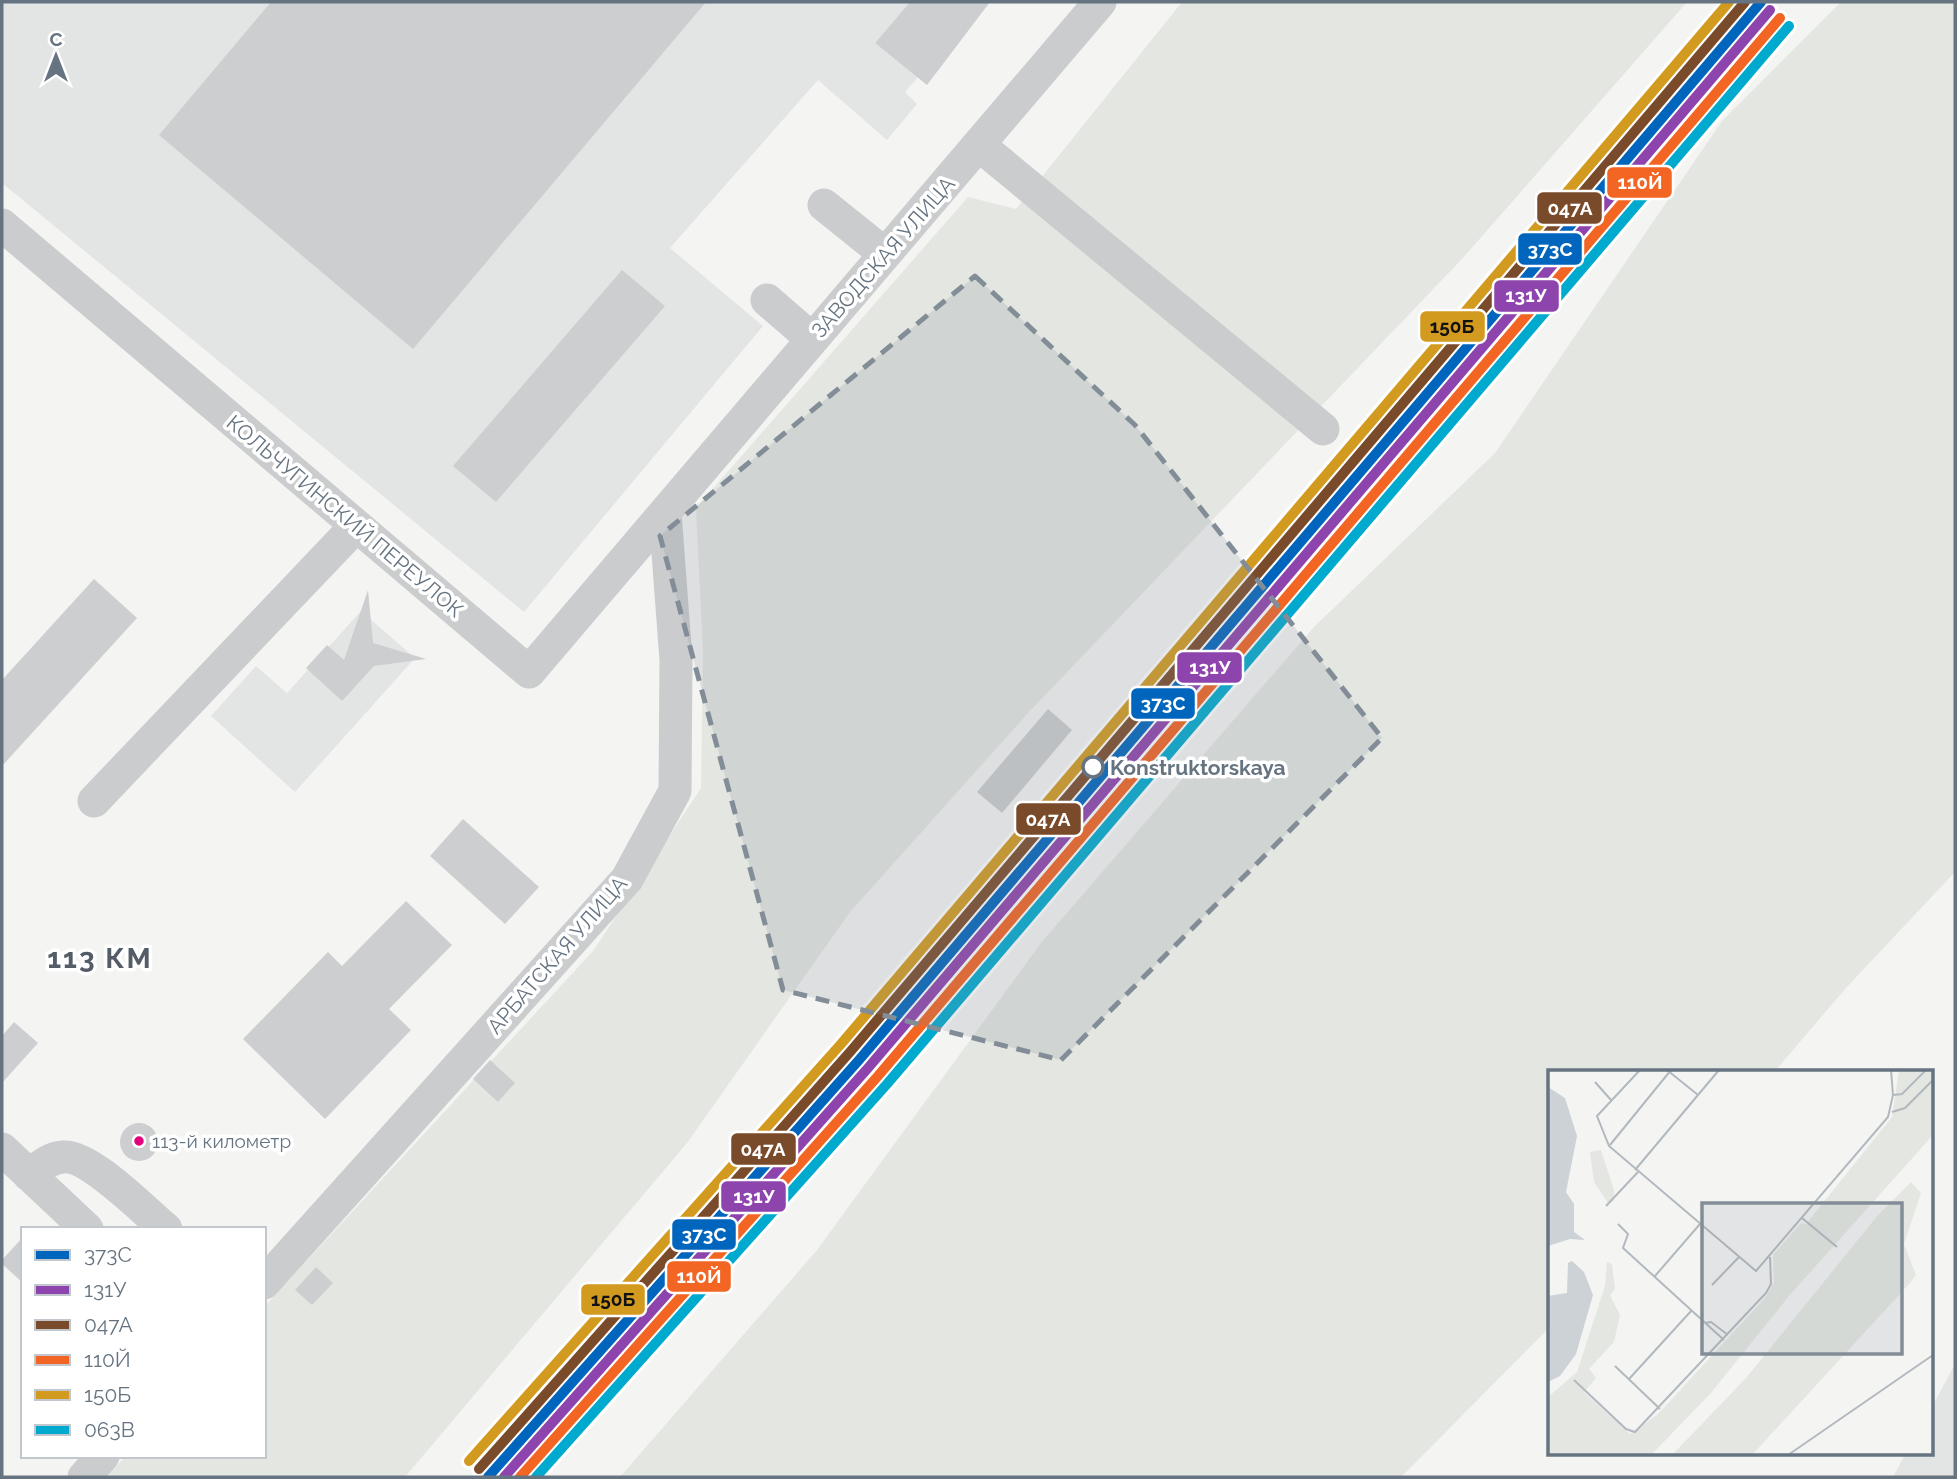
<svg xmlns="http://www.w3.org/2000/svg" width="1957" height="1479" font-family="Raleway,sans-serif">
	<rect width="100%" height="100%" fill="#f4f4f3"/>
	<path fill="#e3e4e4" d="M2,2H910L875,43L918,77L905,92L917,104L887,140L818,80L670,248L763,326L524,612L2,183Z
		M361,611L415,658L295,792L211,716L256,666L287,693Z
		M1955,1364V1477H1893L1906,1453H1931V1409Z"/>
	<path fill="#e4e7e1" d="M1182,2H1687L1462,259L1028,713L850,912L687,1143L405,1477H106L126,1456H264V1307L593,951L701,788L703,651L696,508L968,197L1016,209Z
		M1841,2H1955V872L1846,988L1775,1071H1549V1328L1401,1477H620L817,1250L1041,943L1314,627L1495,453L1722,121Z"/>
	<path fill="#cccecf" d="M271,2H706L413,349L159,135Z
		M910,2H990L927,85L875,43Z
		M622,270L665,306L496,502L453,466Z
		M94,579L137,618L2,766V680Z
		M368,590L373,643L426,659L374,666L342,701L306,668L327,645L344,660Z
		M1048,709L1072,730L1002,813L977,792Z
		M463,819L539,887L505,924L430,856Z
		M406,901L452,945L389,1009L411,1030L325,1119L243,1039L328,952L342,966Z
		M14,1022L38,1043L2,1083V1036Z
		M490,1060L515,1083L498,1102L473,1079Z
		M120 1142a19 19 0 1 1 38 0a19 19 0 1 1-38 0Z
		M23,1237V1283L2,1264V1260Z
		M316,1267L333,1283L312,1305L295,1290Z"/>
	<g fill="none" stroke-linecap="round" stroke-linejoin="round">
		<path stroke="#cacccd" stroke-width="33" d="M979,145L1323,429
			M824,205L885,254
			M2,225L529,672L1100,2
			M767,300L812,339
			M94,801L356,526
			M2,1149L87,1229
			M29,1175C40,1167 49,1158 63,1157C89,1154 144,1211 166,1229
			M264,1283L627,879L675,791L676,660L665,513
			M84,1477L103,1456"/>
		<defs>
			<path id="rail-1" d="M488,1477L859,1060L1761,2"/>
			<path id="rail-2" d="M504,1477L868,1068L1770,10"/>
			<path id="rail-3" d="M479,1469L850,1052L1745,2"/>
			<path id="rail-4" d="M520,1477L878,1076L1780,18"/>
			<path id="rail-5" d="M469,1461L841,1044L1729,2"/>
			<path id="rail-6" d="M536,1477L887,1084L1789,26"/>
		</defs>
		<use href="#rail-1" stroke="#fff" stroke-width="16"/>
		<use href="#rail-2" stroke="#fff" stroke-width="16"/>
		<use href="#rail-3" stroke="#fff" stroke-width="16"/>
		<use href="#rail-4" stroke="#fff" stroke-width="16"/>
		<use href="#rail-5" stroke="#fff" stroke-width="16"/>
		<use href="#rail-6" stroke="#fff" stroke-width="16"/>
		<use href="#rail-1" stroke="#0065bd" stroke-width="10"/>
		<use href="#rail-2" stroke="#8e44ad" stroke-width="10"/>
		<use href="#rail-3" stroke="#7a4b2a" stroke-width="10"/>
		<use href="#rail-4" stroke="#f26522" stroke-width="10"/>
		<use href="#rail-5" stroke="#d39a20" stroke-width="10"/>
		<use href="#rail-6" stroke="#00a9ce" stroke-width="10"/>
	</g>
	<path fill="#828d97" fill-opacity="0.2" stroke="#828d97" stroke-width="5" stroke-dasharray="14 9" stroke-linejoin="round" d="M975,276L1135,425L1382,738L1061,1060L783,990L660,536Z"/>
	<circle fill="#fff" stroke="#667481" stroke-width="3.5" cx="1093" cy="767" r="10"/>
	<circle fill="#e5007d" stroke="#fff" stroke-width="2.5" cx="139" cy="1141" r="6"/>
	<g text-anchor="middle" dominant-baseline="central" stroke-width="7" stroke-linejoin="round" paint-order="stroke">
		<g font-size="19" fill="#667481" stroke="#fff" text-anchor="start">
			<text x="152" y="1141">113-й километр</text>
		</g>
		<g font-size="21" fill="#667481" stroke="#fff">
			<text transform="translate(883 257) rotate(-49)">ЗАВОДСКАЯ УЛИЦА</text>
			<text transform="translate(345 516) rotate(40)">КОЛЬЧУГИНСКИЙ ПЕРЕУЛОК</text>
			<text transform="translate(557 955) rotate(-49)">АРБАТСКАЯ УЛИЦА</text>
		</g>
		<g font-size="21" font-weight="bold" fill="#667481" stroke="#fff" text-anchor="start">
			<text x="1110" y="767">Konstruktorskaya</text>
		</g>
		<g font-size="28" font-weight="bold" letter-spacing="2" fill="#545d67" stroke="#fff">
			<text x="100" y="958">113 КМ</text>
		</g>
	</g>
	<g transform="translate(1548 1070)">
		<rect width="385" height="385" fill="#f4f4f3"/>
		<path d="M351,0H385V65L241,226L163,323L103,385H0V327L29,302L57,216L59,192L64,194L67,219L62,225L72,245L66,272L41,299L48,308L36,322L82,364L110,344L215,230L226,213L225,185L253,153L258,154L344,47ZM53,80L66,120V131L60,133L46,112L42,82ZM363,112L373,123L356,174L368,205L362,213L204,385H124L198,308L330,145Z" fill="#e4e7e1"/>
		<path d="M0,17L17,28L29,66L18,122L26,134V162L37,170L22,169L0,176ZM24,191L36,202L45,225L28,284L12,306L0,312V226L19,223L20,193Z" fill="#ccd2d6"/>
		<path fill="none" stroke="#b2b9be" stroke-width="2" d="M92,0L49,46L61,76L208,201L340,47L345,25L343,0M119,0L150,25M47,12L63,30M345,25L354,24L378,0M344,42L357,38L385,10M62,75L123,0M87,100L171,0M58,136L90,102M254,148L289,177M70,154L80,164L75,178L176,270M107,206L152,154M164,215L191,187M157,253L163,252L180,265M67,296L112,339M81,309L144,240M26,310L78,359L87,362L218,223L223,214L222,187M240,385L385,285"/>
		<path fill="#828d97" fill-opacity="0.15" stroke="#828d97" stroke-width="3.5" d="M154,133H354V284H154Z"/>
		<rect width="385" height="385" fill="none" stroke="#667481" stroke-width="3.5"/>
	</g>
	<g stroke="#fff" stroke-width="2.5">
		<rect x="1606" y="166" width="67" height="33" rx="7" fill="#f26522"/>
		<rect x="1536" y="191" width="67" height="34" rx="7" fill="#7a4b2a"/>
		<rect x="1517" y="232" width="66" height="34" rx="7" fill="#0065bd"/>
		<rect x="1493" y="279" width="67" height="34" rx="7" fill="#8e44ad"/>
		<rect x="1419" y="310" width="67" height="33" rx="7" fill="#d39a20"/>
		<rect x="1176" y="651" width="67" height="33" rx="7" fill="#8e44ad"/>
		<rect x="1130" y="687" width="66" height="33" rx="7" fill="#0065bd"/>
		<rect x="1015" y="802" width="67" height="34" rx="7" fill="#7a4b2a"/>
		<rect x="730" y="1132" width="67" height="34" rx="7" fill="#7a4b2a"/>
		<rect x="720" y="1180" width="67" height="33" rx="7" fill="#8e44ad"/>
		<rect x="671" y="1218" width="66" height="33" rx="7" fill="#0065bd"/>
		<rect x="666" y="1260" width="66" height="33" rx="7" fill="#f26522"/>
		<rect x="580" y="1283" width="66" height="33" rx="7" fill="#d39a20"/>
	</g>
	<g font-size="19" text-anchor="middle" font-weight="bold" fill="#fff">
		<text x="1640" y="189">110Й</text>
		<text x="1570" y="215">047А</text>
		<text x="1550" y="256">373C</text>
		<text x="1526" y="302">131У</text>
		<text x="1210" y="674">131У</text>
		<text x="1163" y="710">373C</text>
		<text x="1048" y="826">047А</text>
		<text x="763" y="1156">047А</text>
		<text x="754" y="1203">131У</text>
		<text x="704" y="1241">373C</text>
		<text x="699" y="1283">110Й</text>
	</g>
	<g font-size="19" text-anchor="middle" font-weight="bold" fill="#111">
		<text x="1452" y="333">150Б</text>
		<text x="613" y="1306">150Б</text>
	</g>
	<rect width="1957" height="1479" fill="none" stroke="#667481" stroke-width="7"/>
	<rect x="21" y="1227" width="245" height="231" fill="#ffffff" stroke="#c2c7cd" stroke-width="2"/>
	<rect x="35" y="1250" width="35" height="10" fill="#0065bd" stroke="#c2c7cd" stroke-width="2"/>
	<text x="84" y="1262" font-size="21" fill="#667481">373C</text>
	<rect x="35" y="1285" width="35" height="10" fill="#8e44ad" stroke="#c2c7cd" stroke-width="2"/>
	<text x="84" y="1297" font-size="21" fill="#667481">131У</text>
	<rect x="35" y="1320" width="35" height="10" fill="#7a4b2a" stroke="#c2c7cd" stroke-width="2"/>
	<text x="84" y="1332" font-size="21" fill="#667481">047А</text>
	<rect x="35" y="1355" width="35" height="10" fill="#f26522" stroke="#c2c7cd" stroke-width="2"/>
	<text x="84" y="1367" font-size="21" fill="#667481">110Й</text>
	<rect x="35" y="1390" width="35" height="10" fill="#d39a20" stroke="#c2c7cd" stroke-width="2"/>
	<text x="84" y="1402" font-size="21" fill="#667481">150Б</text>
	<rect x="35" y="1425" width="35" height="10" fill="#00a9ce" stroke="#c2c7cd" stroke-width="2"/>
	<text x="84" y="1437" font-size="21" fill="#667481">063В</text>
	<g transform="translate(56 56)" stroke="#ffffff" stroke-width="5" paint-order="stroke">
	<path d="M0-5L12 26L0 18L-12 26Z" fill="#667481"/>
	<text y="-10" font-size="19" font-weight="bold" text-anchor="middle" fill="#667481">С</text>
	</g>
</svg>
